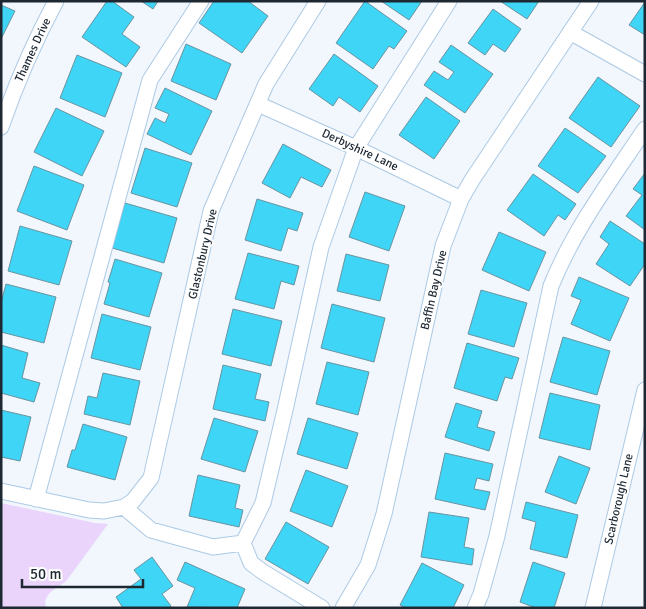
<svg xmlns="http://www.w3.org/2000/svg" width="646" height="609" font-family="Signika,sans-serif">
	<rect width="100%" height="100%" fill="#f1f7fd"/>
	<path fill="#ead4fb" d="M1,503L95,523L108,524L67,580C58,589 42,592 46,608H1Z"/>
	<path fill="#3ed5f6" stroke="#6994a0" d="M107,1H112L134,17L122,34L140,47L126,67L82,37Z
		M141,1H158L153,9Z
		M214,1H248L268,16L242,53L199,23Z
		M365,1L407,31L394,49L389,46L373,69L336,43Z
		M381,1H422L409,20Z
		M500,1H539L527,19Z
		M645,2V35L629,25Z
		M1,5L15,11L1,39Z
		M493,9L521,29L505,52L493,44L485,55L468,43Z
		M186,44L231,64L216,100L171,81Z
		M451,45L493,74L465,113L424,85L434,71L448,80L454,72L439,62Z
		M334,54L378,86L360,112L339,97L333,106L309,89Z
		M77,55L122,73L105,117L60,98Z
		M598,77L640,106L611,147L569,118Z
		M165,88L212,111L191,155L147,134L155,118L165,123L169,114L155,108Z
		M426,97L460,121L434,159L399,135Z
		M56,108L104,131L82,176L34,152Z
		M565,128L606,156L578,193L538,166Z
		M283,144L331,170L322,187L301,177L290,198L262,183Z
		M145,148L192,163L177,207L131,193Z
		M34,166L84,185L67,230L17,211Z
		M645,173V230L626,216L642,195L633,189Z
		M533,174L576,204L565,220L558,215L544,236L507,210Z
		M365,192L405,206L389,251L349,237Z
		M257,199L303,213L297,231L288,228L281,251L245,240Z
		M125,203L177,218L164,263L112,248Z
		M610,221L645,244V264L630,286L596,264L609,244L600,237Z
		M20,226L72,241L59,285L8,271Z
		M499,232L546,252L529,291L482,270Z
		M248,253L299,266L294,285L281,281L274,309L235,299Z
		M346,254L389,265L380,301L337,291Z
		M115,259L162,273L149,317L104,304L110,283L108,282Z
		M579,277L629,298L610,341L571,324L581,300L571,296Z
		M6,284L56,297L44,343L1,332V303Z
		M481,290L527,303L514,347L468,334Z
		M332,304L385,318L374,362L321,348Z
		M233,309L282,321L271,366L222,354Z
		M102,314L151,327L140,370L91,358Z
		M563,337L610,351L597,395L550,382Z
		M467,343L519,358L512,379L505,377L497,401L454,388Z
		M1,345L28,353L22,378L40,383L34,402L1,393Z
		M327,362L369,372L358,415L316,404Z
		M223,365L261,374L255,399L269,402L265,421L213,409Z
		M103,373L140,381L130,425L84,414L88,396L97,398Z
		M550,393L600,405L590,450L539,438Z
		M456,403L482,411L477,427L495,432L489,451L445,437Z
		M1,410L31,417L20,461L1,457Z
		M214,418L258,431L245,472L201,459Z
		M308,418L358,433L347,469L297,454Z
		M83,424L127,437L115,480L67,467L72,450H75Z
		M445,453L493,464L489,481L477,478L474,489L490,492L485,510L435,499Z
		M559,456L590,468L576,504L545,492Z
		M306,470L348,486L332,527L290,511Z
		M198,475L240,485L235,508L243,510L239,527L189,516Z
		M526,502L578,515L567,558L530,549L536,522L522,518Z
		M429,512L469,518L464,547L474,549L472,565L421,557Z
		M286,522L329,547L308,584L265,559Z
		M152,557L173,586L162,594L171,606L169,608H123L116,597L141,579L134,570Z
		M185,562L245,589L237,608L187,607L195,588L177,580Z
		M533,562L565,573L554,608H536L520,602Z
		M422,563L464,585L453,608H406L400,605Z"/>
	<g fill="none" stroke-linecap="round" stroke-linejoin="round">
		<defs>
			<path id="minor" d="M570,32L645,74
				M258,104L356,148L461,199
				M1,127C16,84 34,42 56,1
				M1,491L89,510L104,511L124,507L133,501L151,478L211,211L266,84L318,1
				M36,499L150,80L201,1
				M124,507L151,530L213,547L243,543L251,563L263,572L322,608
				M243,543L263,503L285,410L321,247L356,148L449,1
				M343,608L368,565L384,514L443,246L461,199L472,180L591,1
				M475,608L481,594L497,536L551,286C574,229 611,180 645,129
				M593,608L645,390"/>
		</defs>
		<use href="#minor" stroke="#acc9e4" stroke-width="17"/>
		<use href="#minor" stroke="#fff" stroke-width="15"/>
	</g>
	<g text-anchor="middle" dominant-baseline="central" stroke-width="4" stroke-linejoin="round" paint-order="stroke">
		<g font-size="12" fill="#1d2833" stroke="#fff">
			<text transform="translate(33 50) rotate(-65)">Thames Drive</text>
			<text transform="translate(360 150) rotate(25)">Derbyshire Lane</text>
			<text transform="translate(203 254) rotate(-77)">Glastonbury Drive</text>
			<text transform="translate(434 290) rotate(-77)">Baffin Bay Drive</text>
			<text transform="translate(619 499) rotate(-77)">Scarborough Lane</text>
		</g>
	</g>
	<rect width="646" height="609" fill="none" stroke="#1d2833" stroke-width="5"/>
	<path d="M22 579v8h121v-8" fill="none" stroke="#1d2833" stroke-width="2.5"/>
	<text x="30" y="579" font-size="15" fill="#1d2833" stroke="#ffffff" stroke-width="4" paint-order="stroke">50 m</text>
</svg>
